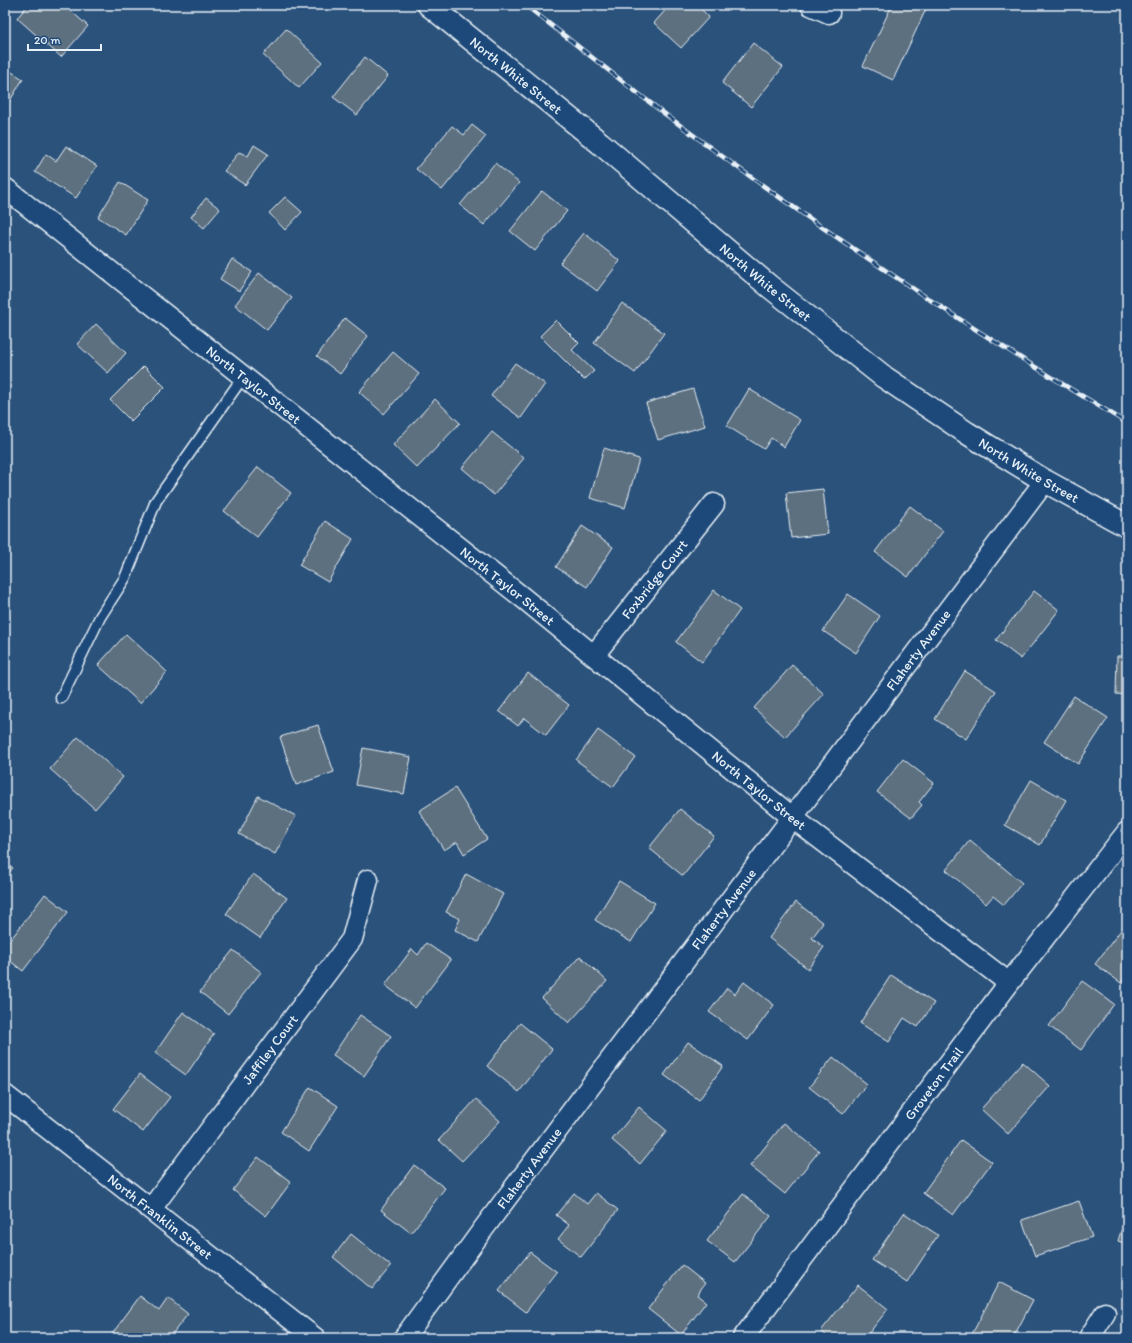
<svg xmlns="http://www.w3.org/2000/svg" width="1132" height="1343" font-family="Itim,sans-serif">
	<rect width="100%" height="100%" fill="#2b527b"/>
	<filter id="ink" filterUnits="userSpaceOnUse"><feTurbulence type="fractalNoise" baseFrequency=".025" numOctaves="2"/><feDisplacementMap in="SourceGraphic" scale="8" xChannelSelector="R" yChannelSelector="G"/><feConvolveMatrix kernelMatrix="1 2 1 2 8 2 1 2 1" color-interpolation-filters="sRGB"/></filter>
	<g filter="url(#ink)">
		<path fill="#5d707f" stroke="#e8f1f8" d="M28,5H64L88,26L61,57L17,18Z
			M670,5H697L709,17L681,48L654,23Z
			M892,5H917L926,9L893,80L863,66Z
			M286,29L322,62L299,88L263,55Z
			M753,43L783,67L751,107L722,83Z
			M365,57L388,76L357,115L333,97Z
			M5,68L23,79L5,109Z
			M472,125L486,136L442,190L416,169L452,126L464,135Z
			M254,145L268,154L245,185L224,171L239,152L248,156Z
			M66,146L97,166L76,198L35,172L46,154L56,161Z
			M495,163L519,183L484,225L460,205Z
			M120,182L148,200L126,235L98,217Z
			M542,191L567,211L535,251L510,231Z
			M285,197L302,212L285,230L269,213Z
			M206,198L220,209L204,228L191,217Z
			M584,233L620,261L597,291L560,263Z
			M232,259L252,272L239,291L220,279Z
			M259,273L292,298L267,330L235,305Z
			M622,303L664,333L635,373L594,343Z
			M345,318L368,336L340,374L317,356Z
			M556,320L579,343L572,350L594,371L584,380L540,336Z
			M96,324L126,353L108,373L77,344Z
			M393,352L419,374L384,414L359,392Z
			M515,363L545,384L521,418L491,396Z
			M144,366L165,387L131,421L110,400Z
			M693,389L705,426L658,440L646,403Z
			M749,389L800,420L784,447L771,438L764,449L727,426Z
			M435,399L460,423L417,468L393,445Z
			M492,432L524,458L494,495L462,468Z
			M604,448L639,459L625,508L590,498Z
			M258,467L291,493L257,537L224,511Z
			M823,489L828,534L791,538L786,493Z
			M910,506L943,531L908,577L875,552Z
			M325,521L353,539L328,582L299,565Z
			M582,526L613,547L587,587L556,567Z
			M714,590L740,610L702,662L676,642Z
			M1034,591L1059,610L1021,659L996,640Z
			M848,594L880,616L856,653L823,631Z
			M126,634L167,672L140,703L98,665Z
			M1117,656H1127V695L1116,694Z
			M792,665L824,694L785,737L754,708Z
			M965,671L996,691L966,739L935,719Z
			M528,673L569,705L546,735L524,718L518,726L499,711Z
			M1074,696L1108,718L1078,764L1044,742Z
			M318,725L334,772L296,785L280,737Z
			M598,730L635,757L613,787L576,760Z
			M78,737L123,777L95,809L50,769Z
			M363,748L411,757L404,794L356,785Z
			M903,759L934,783L919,802L922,805L911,818L877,792Z
			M1031,780L1066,800L1040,845L1005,825Z
			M455,788L487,839L464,854L457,842L444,850L419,811Z
			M258,796L296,816L275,854L239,834Z
			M680,809L714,836L683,876L649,848Z
			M970,840L1022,883L1004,905L993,896L986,904L946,870Z
			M5,862L13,868L5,877Z
			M253,874L287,898L260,938L226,914Z
			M466,874L503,894L478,942L455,930L460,919L446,912Z
			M619,881L655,903L631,942L595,920Z
			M45,894L68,912L23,971L5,957V947Z
			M796,902L823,923L812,938L824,947L808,969L769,938Z
			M1127,922V974L1121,983L1095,964Z
			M426,943L451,960L415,1008L385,985L412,949L418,955Z
			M233,950L261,972L228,1014L200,992Z
			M580,956L607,981L569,1023L542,998Z
			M891,975L934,1003L918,1027L904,1018L889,1042L860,1023Z
			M1082,981L1114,1004L1081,1050L1049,1026Z
			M744,982L774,1005L748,1040L709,1012L727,988L735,994Z
			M183,1012L214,1034L186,1075L155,1053Z
			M360,1015L391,1036L364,1076L333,1055Z
			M520,1023L552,1049L519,1092L487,1066Z
			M688,1042L723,1066L699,1100L664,1075Z
			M833,1057L867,1084L843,1114L809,1087Z
			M1023,1062L1050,1086L1008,1134L981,1109Z
			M140,1074L170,1097L143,1132L113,1109Z
			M310,1087L338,1106L309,1151L281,1132Z
			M476,1099L500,1121L462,1161L439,1140Z
			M639,1107L667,1131L640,1164L612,1140Z
			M784,1123L819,1151L785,1194L750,1166Z
			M961,1140L992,1162L953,1215L923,1193Z
			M258,1157L291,1182L266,1216L233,1190Z
			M414,1165L445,1188L411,1233L381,1210Z
			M574,1193L587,1204L596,1193L618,1210L581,1257L558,1239L569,1225L556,1215Z
			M743,1194L771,1216L735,1262L707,1241Z
			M1079,1201L1092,1237L1035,1256L1022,1220Z
			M1127,1211V1244L1118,1241Z
			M904,1213L938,1235L907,1282L872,1260Z
			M351,1234L391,1266L372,1289L333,1257Z
			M530,1252L557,1272L526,1312L499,1291Z
			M682,1265L705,1283L697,1295L706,1302L681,1335L648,1309Z
			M999,1282L1033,1300L1013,1338H970Z
			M858,1285L888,1309L865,1338H829L821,1331Z
			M140,1296L159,1311L168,1298L188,1314L169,1338H109Z
			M638,1334L643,1338H635Z"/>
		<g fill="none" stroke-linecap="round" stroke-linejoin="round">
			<defs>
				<path id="service" d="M61,698L100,617L125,578L156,501L243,377"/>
				<g id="minor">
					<path d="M811,5L829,13"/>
					<path id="s1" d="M5,188L522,597L793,818L1009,983"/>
					<path id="s2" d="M594,655L714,504"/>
					<path id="s3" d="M5,1095L315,1338"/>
					<path id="s4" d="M151,1209L352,939L368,880"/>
					<path id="s5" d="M404,1338L484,1228L1045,481"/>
					<path id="s6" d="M743,1338L1009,983L1127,832"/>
					<path d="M1089,1338L1105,1313"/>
				</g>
				<g id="secondary">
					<path id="s7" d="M429,5L600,143L769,286L884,377L967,433L1045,481L1127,526"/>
				</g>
			</defs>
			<use href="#service" stroke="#e8f1f8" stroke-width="13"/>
			<use href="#minor" stroke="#e8f1f8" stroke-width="23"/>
			<use href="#secondary" stroke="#e8f1f8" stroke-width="25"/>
			<use href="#service" stroke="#1f4a7a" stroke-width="10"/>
			<use href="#minor" stroke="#1f4a7a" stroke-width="20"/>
			<use href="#secondary" stroke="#1f4a7a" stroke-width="22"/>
			<defs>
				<path id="rail" d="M525,5C575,43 623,83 673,120C819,229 971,330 1127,423"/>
			</defs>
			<use href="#rail" stroke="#e8f1f8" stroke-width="4.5"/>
			<use href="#rail" stroke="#1f4a7a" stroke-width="3" stroke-dasharray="9" stroke-linecap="butt"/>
		</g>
	</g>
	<g text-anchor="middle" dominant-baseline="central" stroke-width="3" stroke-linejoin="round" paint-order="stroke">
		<g font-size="14" fill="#e8f1f8" stroke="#1f4a7a">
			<text stroke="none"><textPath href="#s7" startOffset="112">North White Street</textPath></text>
			<text stroke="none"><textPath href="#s7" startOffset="436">North White Street</textPath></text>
			<text stroke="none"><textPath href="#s1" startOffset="317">North Taylor Street</textPath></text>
			<text stroke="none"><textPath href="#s7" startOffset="760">North White Street</textPath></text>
			<text stroke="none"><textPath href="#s2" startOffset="97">Foxbridge Court</textPath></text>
			<text stroke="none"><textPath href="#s1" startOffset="641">North Taylor Street</textPath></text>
			<text stroke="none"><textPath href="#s5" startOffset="859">Flaherty Avenue</textPath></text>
			<text stroke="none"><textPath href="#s1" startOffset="965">North Taylor Street</textPath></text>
			<text stroke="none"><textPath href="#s5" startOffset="535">Flaherty Avenue</textPath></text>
			<text stroke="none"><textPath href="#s4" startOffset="199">Jaffiley Court</textPath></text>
			<text stroke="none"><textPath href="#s6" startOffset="318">Groveton Trail</textPath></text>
			<text stroke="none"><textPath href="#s5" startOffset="211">Flaherty Avenue</textPath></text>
			<text stroke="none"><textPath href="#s3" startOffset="197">North Franklin Street</textPath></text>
		</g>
	</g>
	<rect width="1132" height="1343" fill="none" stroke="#1f4a7a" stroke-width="20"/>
	<rect x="10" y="10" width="1112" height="1323" fill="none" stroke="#e8f1f8" stroke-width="1.5" filter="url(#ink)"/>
	<path d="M28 44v6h73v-6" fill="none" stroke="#e8f1f8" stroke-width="2"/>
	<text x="34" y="44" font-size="12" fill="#e8f1f8" stroke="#1f4a7a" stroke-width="3" paint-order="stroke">20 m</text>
</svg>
